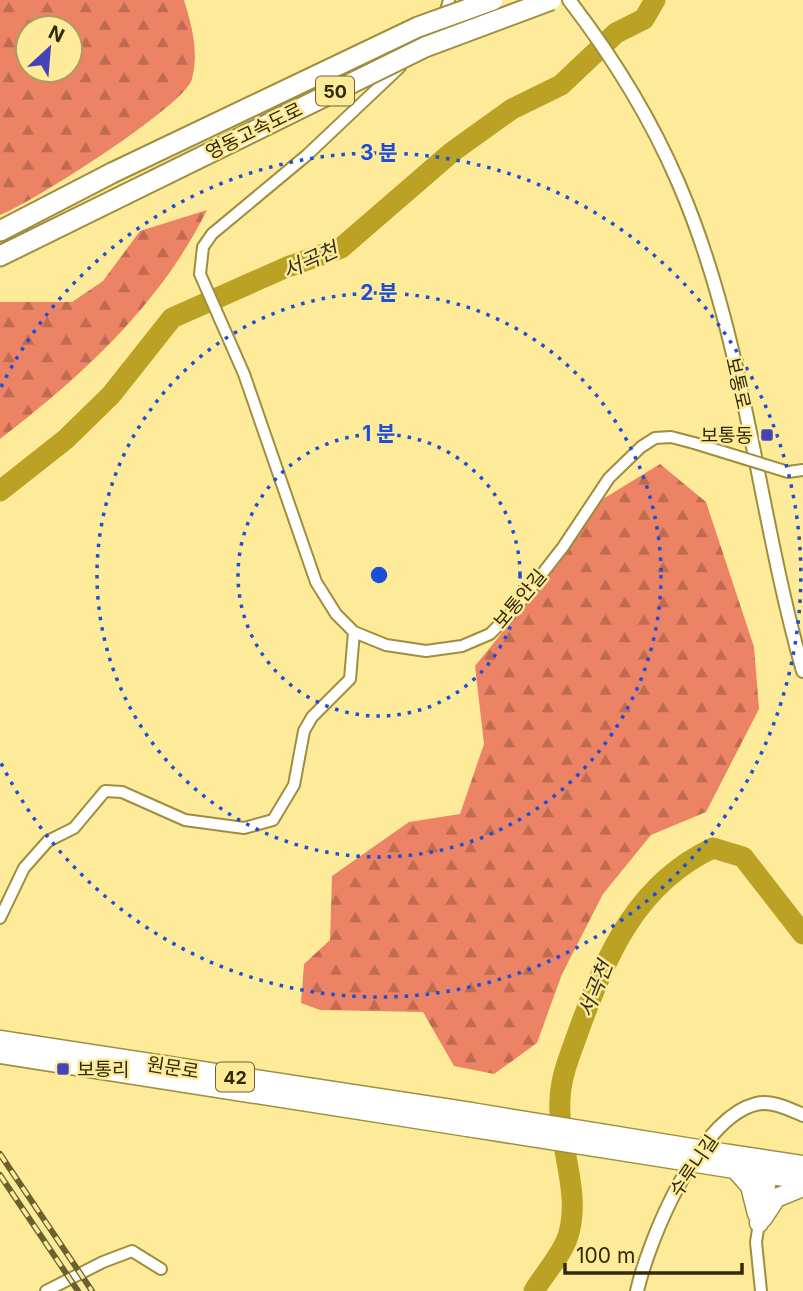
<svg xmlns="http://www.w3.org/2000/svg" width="803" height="1291" font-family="Inter,'Noto Sans KR',sans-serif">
	<defs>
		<pattern id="forest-firs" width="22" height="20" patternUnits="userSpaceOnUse" patternTransform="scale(1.75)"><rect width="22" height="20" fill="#ec8364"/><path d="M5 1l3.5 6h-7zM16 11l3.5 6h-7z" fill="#c06b50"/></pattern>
	</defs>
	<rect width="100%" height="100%" fill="#fdeb9a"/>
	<path fill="url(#forest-firs)" fill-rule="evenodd" d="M0,0H184C192,26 199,52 192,79C185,106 30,204 0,215ZM28,28H70V70H28Z
		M207,210C160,305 82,376 0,439V302H72L103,281L140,231Z
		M660,464L706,502L754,647L759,709L706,812L651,835L603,894L562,974L537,1043L494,1074L454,1066L423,1012L320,1010L301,1003L304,964L330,940L332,876L409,822L460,814L484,744L475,666L559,563L598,502Z"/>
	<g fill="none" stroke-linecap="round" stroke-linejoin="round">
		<path stroke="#bba224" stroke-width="21" d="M0,491L66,439L111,395L172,318L287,267L341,248L452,152L512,109L561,85L616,33L644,19L655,0
			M534,1291C544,1274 562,1255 568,1236C582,1192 557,1144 560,1099C561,1074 572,1050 580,1027C607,953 638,883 713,848L743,857L803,934"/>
		<defs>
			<path id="minor" d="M431,41L439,35L449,0
				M400,67L307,155L212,234L203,247L200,274L244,374L316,582L336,614L354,632L386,645L426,651L462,646L490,634L514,610L563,547L609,478L641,447L655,438L671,437L694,443
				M788,472L803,470
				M0,918L24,868L48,841L74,828L105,791L122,792L185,820L244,828L273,820L294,785L304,731L312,717L350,679L354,632
				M759,1223L756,1242L761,1291
				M46,1291L103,1262L132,1251L161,1269"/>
			<path id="tertiary" d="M569,0C612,56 650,117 678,182C745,336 757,510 803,671
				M637,1291C649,1239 699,1118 756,1104C772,1100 789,1109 803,1115"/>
			<path id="trunk" d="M0,1040L471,1112
				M0,1054L467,1127
				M729,1154L803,1165
				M728,1168L803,1180
				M735,1169L750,1186L757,1214
				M763,1218L776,1198L803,1187
				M759,1223L770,1164"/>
			<path id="motorway" d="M0,231L112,173
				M0,256L124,195"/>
		</defs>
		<use href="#minor" stroke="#9f8e3d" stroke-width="14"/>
		<use href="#tertiary" stroke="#9f8e3d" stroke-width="16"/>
		<use href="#trunk" stroke="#9f8e3d" stroke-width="21"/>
		<use href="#motorway" stroke="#9f8e3d" stroke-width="23"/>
		<use href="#minor" stroke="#fff" stroke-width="10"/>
		<use href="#tertiary" stroke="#fff" stroke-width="12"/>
		<use href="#trunk" stroke="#fff" stroke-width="18"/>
		<use href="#motorway" stroke="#fff" stroke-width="19"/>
		<defs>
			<path id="rail" d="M0,1154L92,1291
				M0,1175L78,1291"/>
		</defs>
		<use href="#rail" stroke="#6a6030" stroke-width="6"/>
		<use href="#rail" stroke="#fdeb9a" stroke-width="3.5" stroke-dasharray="10" stroke-linecap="butt"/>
		<defs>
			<path id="minor-bridge" d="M694,443L788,472"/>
			<path id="trunk-bridge" d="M471,1112L729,1154
				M467,1127L728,1168"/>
			<path id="motorway-bridge" d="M112,173L418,27L493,0
				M124,195L425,47L551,0"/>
		</defs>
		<use href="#minor-bridge" stroke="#9f8e3d" stroke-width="14" stroke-linecap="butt"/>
		<use href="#trunk-bridge" stroke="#9f8e3d" stroke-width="21" stroke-linecap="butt"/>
		<use href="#motorway-bridge" stroke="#9f8e3d" stroke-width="23" stroke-linecap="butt"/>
		<use href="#minor-bridge" stroke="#fff" stroke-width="10"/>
		<use href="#trunk-bridge" stroke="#fff" stroke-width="18"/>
		<use href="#motorway-bridge" stroke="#fff" stroke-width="19"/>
	</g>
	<g fill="none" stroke="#1d4ed8" stroke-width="3.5" stroke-dasharray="3.5 7">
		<circle cx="379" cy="575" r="141"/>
		<circle cx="379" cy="575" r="282"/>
		<path d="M1 387A422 422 0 1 1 1 763"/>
	</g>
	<g fill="#4443b8" stroke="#fdeb9a" stroke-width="2.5">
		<rect x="760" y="428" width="14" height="14" rx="3.5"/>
		<rect x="56" y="1062" width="14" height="14" rx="3.5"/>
	</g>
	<g text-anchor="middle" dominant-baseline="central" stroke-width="5" stroke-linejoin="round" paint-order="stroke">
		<g fill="#fdeb9a" stroke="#6e6333" stroke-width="2">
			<rect x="316" y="76.5" width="38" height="29" rx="5"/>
			<rect x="216" y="1062.5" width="38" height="29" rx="5"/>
		</g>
		<g font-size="18" font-weight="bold" fill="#312907">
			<text x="335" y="91">50</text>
			<text x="235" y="1077">42</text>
		</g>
		<g font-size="19" fill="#312907" stroke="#fdeb9a">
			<text transform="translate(254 131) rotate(-26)">영동고속도로</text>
			<text transform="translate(738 383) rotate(77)">보통로</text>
			<text transform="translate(520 599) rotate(-50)">보통안길</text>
			<text transform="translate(173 1068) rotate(9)">원문로</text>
			<text transform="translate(694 1166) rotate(-56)">수루니길</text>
		</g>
		<g font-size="19" fill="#312907" stroke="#fdeb9a" text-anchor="end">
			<text x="753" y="435">보통동</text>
			<text x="77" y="1069" text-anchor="start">보통리</text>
		</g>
		<g font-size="21" font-style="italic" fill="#35301c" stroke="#fdeb9a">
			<text transform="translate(310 260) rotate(-24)">서곡천</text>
			<text transform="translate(595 989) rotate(-68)">서곡천</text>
		</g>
	</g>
	<circle cx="379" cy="575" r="10" fill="#1d4ed8" stroke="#fdeb9a" stroke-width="3.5"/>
	<g font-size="21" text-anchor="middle" font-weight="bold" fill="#1d4ed8" stroke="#fdeb9a" stroke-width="5" stroke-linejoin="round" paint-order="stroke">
		<text x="379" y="160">3 분</text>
		<text x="379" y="300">2 분</text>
		<text x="379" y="441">1 분</text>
	</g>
	<g transform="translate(49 49) rotate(26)"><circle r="33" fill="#fdeb9a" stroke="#ab9d5f" stroke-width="2"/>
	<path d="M0-5L12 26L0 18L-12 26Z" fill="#4443b8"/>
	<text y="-10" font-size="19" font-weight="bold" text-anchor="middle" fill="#312907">N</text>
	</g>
	<path d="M565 1263v10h177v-10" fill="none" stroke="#312907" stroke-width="3.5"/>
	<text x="576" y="1263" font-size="21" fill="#312907" stroke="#fdeb9a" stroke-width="5" paint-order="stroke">100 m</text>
</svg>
